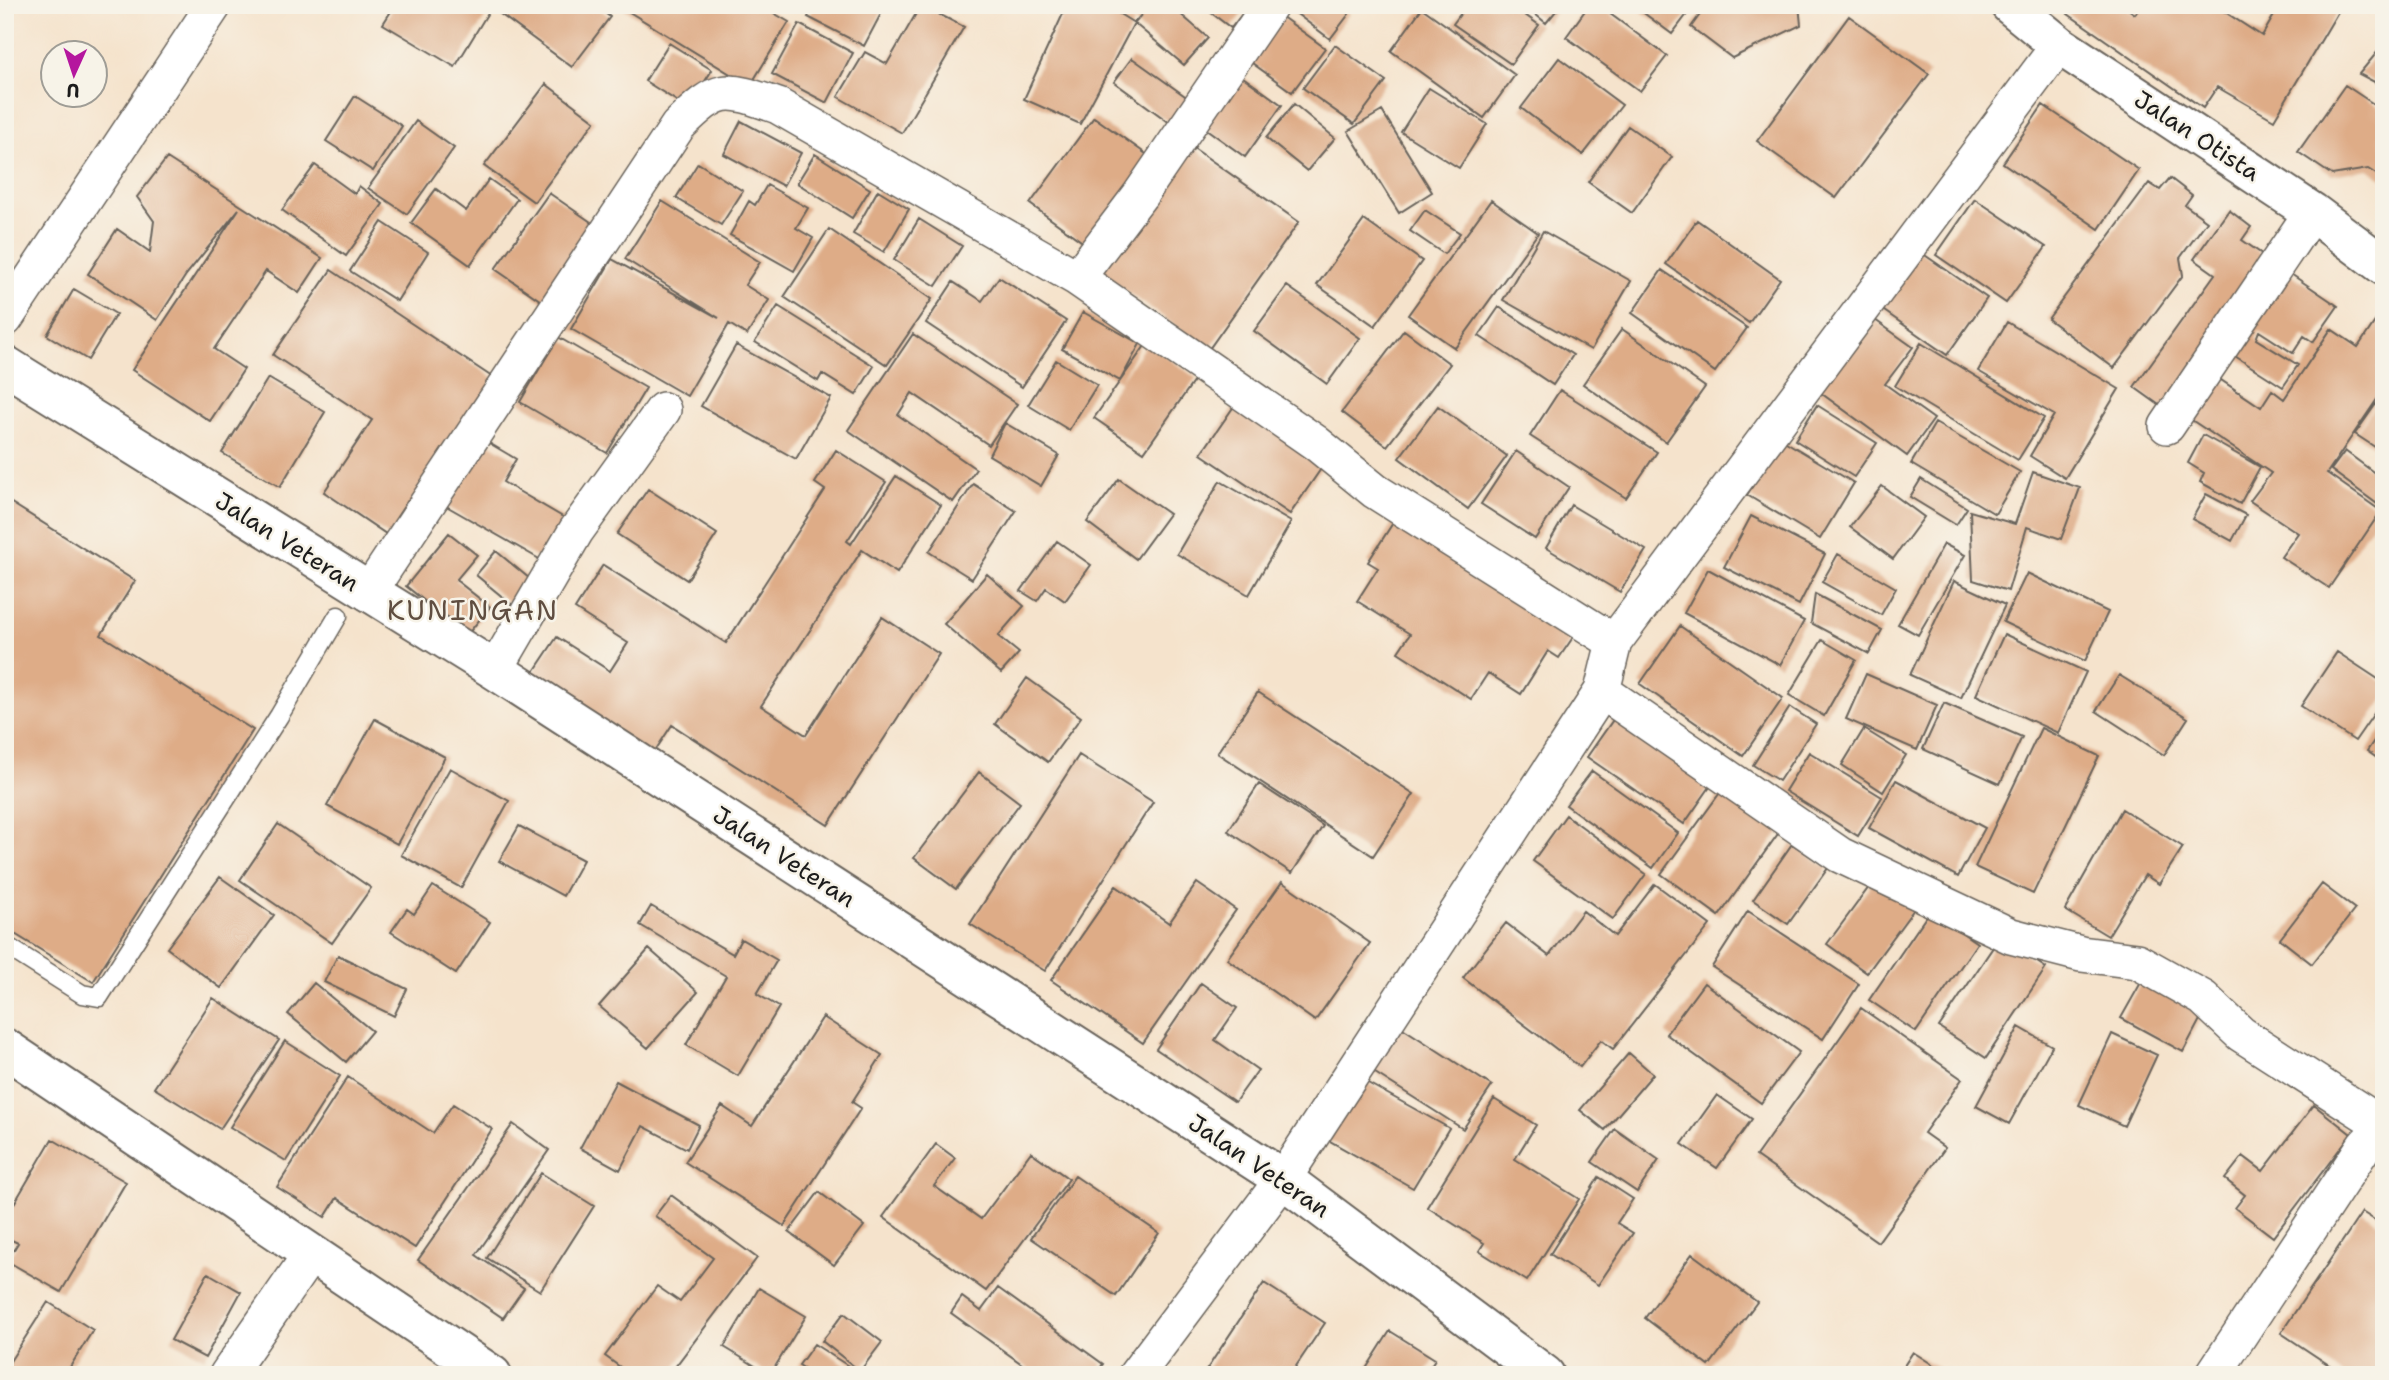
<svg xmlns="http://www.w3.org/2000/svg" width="2389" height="1380" font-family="'Shantell Sans',sans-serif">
	<rect width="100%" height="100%" fill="#f7f3e8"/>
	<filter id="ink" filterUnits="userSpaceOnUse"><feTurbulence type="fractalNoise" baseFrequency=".0143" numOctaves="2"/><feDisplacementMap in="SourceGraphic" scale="14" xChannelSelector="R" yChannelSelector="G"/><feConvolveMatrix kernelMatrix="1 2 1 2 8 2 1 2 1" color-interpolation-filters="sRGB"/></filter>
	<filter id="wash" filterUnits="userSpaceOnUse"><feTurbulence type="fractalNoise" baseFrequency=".00686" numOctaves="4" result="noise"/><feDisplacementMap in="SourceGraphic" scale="28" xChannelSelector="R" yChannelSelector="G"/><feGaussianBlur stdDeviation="1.57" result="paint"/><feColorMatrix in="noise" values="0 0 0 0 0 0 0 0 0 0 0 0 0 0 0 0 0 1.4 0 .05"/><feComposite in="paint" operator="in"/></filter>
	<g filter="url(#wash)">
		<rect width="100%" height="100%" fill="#f5e3cc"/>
		<g id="blocks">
			<path fill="#deac87" d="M395,5H491L492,6L455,67L383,24Z
				M493,5H595L610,17L572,67L492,8Z
				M618,5H760L789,22L750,86Z
				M815,5H873L883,10L864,46L808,17Z
				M921,5L964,27L902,133L838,97L865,52L887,64Z
				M1067,5H1105L1134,23L1080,124L1024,99Z
				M1150,5H1170L1208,38L1184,65L1134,23Z
				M1201,5H1249L1231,28Z
				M1285,5H1337L1349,14L1330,39Z
				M1467,5H1511L1539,25L1511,64L1453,24Z
				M1524,5H1561L1546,23Z
				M1589,5H1598L1667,56L1640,91L1566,37Z
				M1633,5H1694L1672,34Z
				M1707,5H1799L1801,25L1732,58L1691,27Z
				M2074,5H2123L2135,14L2142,5H2214L2262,36L2280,5H2342L2274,120L2217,87L2203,108L2068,14Z
				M1422,8L1515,75L1484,118L1391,51Z
				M1274,11L1325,48L1292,92L1241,55Z
				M1849,16L1929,74L1836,198L1757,141Z
				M799,24L853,53L827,103L772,74Z
				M669,43L712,70L688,108L645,81Z
				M2384,44V87L2359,74Z
				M1335,45L1386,81L1354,124L1303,88Z
				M1132,58L1199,106L1181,131L1114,82Z
				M1559,58L1622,105L1583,155L1521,108Z
				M1236,72L1282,105L1245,157L1198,123Z
				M546,84L595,121L534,202L484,166Z
				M2345,85L2384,111V179L2368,169L2332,175L2298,152Z
				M1429,88L1487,124L1459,168L1401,132Z
				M355,96L402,126L373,171L326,141Z
				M1294,104L1335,138L1307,171L1266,138Z
				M2043,105L2139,170L2099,229L2003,163Z
				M1382,111L1432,192L1399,213L1348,131Z
				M1094,117L1160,164L1095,251L1030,204Z
				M416,121L454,148L407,214L368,188Z
				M741,121L801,153L783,186L724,154Z
				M1628,126L1672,157L1632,213L1588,182Z
				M1185,142L1299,222L1209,349L1096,270Z
				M815,154L870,189L852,218L797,183Z
				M167,158L322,258L299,293L266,271L214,349L244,369L210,421L132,370L239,209L186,275L157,320L88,274L117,229L150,252L154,221L137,197Z
				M698,163L743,191L721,225L676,198Z
				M315,165L355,194L359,186L383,204L346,256L282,210Z
				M2170,178L2192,195L2185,205L2207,221L2180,258L2183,275L2114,368L2048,319L2149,183L2160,190Z
				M489,179L517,199L470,265L411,223L436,189L466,211Z
				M767,185L808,208L796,228L813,238L794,271L730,235L749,201L755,205Z
				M878,190L909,209L884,252L853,234Z
				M549,193L604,231L550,307L495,269Z
				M1975,199L2046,247L2006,303L1936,255Z
				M1491,200L1538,233L1455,348L1408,315Z
				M662,201L760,262L745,285L769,300L747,335L729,324L687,396L571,329L612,259L719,318L625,259Z
				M1425,210L1460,233L1444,254L1410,231Z
				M2229,210L2251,227L2242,240L2276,264L2169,412L2134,387L2215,274L2194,259Z
				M919,219L962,246L936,286L894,260Z
				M1364,220L1422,261L1375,326L1317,285Z
				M1697,220L1780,279L1749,323L1666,264Z
				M382,222L428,252L397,301L350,271Z
				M829,229L932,299L887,365L784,297Z
				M1543,231L1631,281L1591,350L1503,300Z
				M1916,249L1987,298L1947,355L1877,306Z
				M2282,268L2338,306L2313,342L2304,336L2293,353L2259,331L2256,339L2298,365L2283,387L2227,351Z
				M331,270L498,381L392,538L324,492L372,420L273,355Z
				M1662,270L1747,328L1715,372L1632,313Z
				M999,277L1066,321L1022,387L926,323L953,282L982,301Z
				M1287,286L1360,338L1327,384L1254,331Z
				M74,289L116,314L88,360L47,335Z
				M778,306L874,366L856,395L822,374L818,381L755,342Z
				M1499,307L1573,355L1553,385L1479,336Z
				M1083,312L1140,344L1120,381L1062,349Z
				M1868,315L1913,347L1885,384L1934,419L1907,456L1814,388Z
				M2376,320L2384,325V389L2327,473L2381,511L2329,588L2281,557L2298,533L2250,501L2271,473L2184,415L2212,374L2261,407L2272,390L2284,399L2331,329L2358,347Z
				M2007,322L2119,389L2065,478L2030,456L2054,415L1978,371Z
				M1622,329L1705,387L1666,442L1583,384Z
				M1404,330L1450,364L1387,446L1342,412Z
				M913,334L1017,404L989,445L912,393L898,415L976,469L953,502L848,430Z
				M558,337L646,388L607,453L520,402Z
				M1147,343L1196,378L1144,452L1094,418Z
				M1921,343L2044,418L2018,460L1895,386Z
				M736,345L831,398L796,459L701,406Z
				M1056,360L1097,385L1069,430L1028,405Z
				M268,378L325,412L280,487L222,453Z
				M1560,390L1657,452L1626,498L1530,436Z
				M1239,399L1327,460L1290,514L1201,454Z
				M2376,404L2384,409V453L2355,434Z
				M1817,405L1877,443L1854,477L1795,440Z
				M1438,406L1507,456L1468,509L1399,458Z
				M1005,423L1059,455L1041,486L989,455Z
				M1935,423L2020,472L1995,514L1911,464Z
				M2203,435L2260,467L2240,504L2200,482L2204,473L2188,463Z
				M479,437L516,459L503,482L573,523L548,564L441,503Z
				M1781,439L1854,483L1820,539L1747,495Z
				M836,450L886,482L847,541L851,544L896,476L941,505L897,573L862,550L761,706L806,735L882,617L939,654L828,825L672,725L651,757L529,679L557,637L610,671L628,643L575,609L603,565L726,643L825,490L815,483Z
				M1516,451L1569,487L1535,539L1481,504Z
				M2345,451L2384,480V509L2331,470Z
				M2033,472L2080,488L2061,539L2027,527L2008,591L1973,580L1970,511L2015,524Z
				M1119,479L1169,514L1136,559L1087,522Z
				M1921,479L1967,508L1956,525L1910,497Z
				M1220,481L1291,522L1249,595L1177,554Z
				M973,484L1016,511L972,579L929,552Z
				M1882,486L1924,517L1893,559L1850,527Z
				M648,489L717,534L687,580L617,534Z
				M2206,494L2246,515L2232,541L2192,519Z
				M5,499L135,581L101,635L253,730L93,982L5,928Z
				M1571,505L1646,550L1620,592L1546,548Z
				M1398,515L1578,630L1559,658L1548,651L1521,694L1488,673L1471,699L1398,652L1410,634L1357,601L1378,568L1368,562Z
				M1751,516L1825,554L1799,605L1724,567Z
				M449,533L477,555L456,580L490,607L467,635L406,586Z
				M1057,541L1091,565L1065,601L1046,588L1037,601L1021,591Z
				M1944,544L1965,555L1918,635L1898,624Z
				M496,551L536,584L516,608L476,575Z
				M1838,554L1896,588L1881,615L1822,582Z
				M1708,569L1804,621L1780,665L1684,613Z
				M2027,573L2108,612L2085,661L2003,622Z
				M987,574L1024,606L998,636L1019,653L1001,673L944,624Z
				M1954,581L2005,605L1961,698L1910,675Z
				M1815,594L1882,630L1869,654L1811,623Z
				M1680,626L1783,698L1743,756L1640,684Z
				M2004,634L2086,672L2058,733L1976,695Z
				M1822,640L1856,660L1824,716L1789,695Z
				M2337,652L2384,683V699L2355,741L2301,706Z
				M1866,674L1937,705L1917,750L1846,719Z
				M2119,675L2188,718L2164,755L2096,711Z
				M1027,678L1081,717L1048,762L995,724Z
				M1258,692L1414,794L1373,856L1217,753Z
				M1944,703L2022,737L2000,784L1923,749Z
				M1790,707L1816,724L1779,781L1753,765Z
				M1615,717L1712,784L1684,824L1587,757Z
				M375,719L445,757L397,844L327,806Z
				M2384,726V763L2367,751Z
				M2041,728L2099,756L2033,894L1975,867Z
				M1864,729L1906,755L1883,792L1842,765Z
				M1809,752L1882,797L1858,836L1785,791Z
				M1079,755L1153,802L1045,971L970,924Z
				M450,768L509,801L461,888L401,855Z
				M1592,771L1678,833L1653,868L1566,805Z
				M979,772L1020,803L956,889L914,858Z
				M1896,780L1985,828L1958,877L1869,828Z
				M1259,784L1323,826L1292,873L1228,831Z
				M1722,790L1780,831L1719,916L1661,874Z
				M2122,809L2183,847L2159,884L2145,875L2108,936L2065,910Z
				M1566,815L1646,874L1613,919L1533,861Z
				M278,824L371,888L332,943L240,880Z
				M519,826L583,860L563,896L499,861Z
				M1792,844L1828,868L1788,924L1753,900Z
				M220,877L274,915L221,988L167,948Z
				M1875,879L1914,909L1867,973L1827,944Z
				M1282,882L1370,943L1315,1021L1227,959Z
				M1197,883L1236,910L1143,1043L1051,980L1116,886L1169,923Z
				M1655,884L1710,925L1613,1049L1601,1040L1580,1067L1463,978L1506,923L1549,956L1583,911L1615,936Z
				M2322,884L2355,909L2312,964L2280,939Z
				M433,886L490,922L456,974L391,932L407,909L414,914Z
				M651,906L733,954L741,939L777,960L757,994L779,1007L738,1076L686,1045L726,976L640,925Z
				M1748,911L1859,984L1823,1039L1712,967Z
				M1930,911L1977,943L1916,1032L1869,1000Z
				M2000,937L2046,968L1986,1058L1939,1027Z
				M649,949L698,992L648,1048L599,1006Z
				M338,955L407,989L394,1016L324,982Z
				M2143,979L2204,1012L2183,1052L2121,1018Z
				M314,983L372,1031L346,1062L288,1014Z
				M1201,983L1237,1008L1215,1040L1258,1070L1235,1102L1156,1049Z
				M1704,983L1799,1052L1761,1103L1666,1034Z
				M213,998L279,1040L220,1129L154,1088Z
				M1861,1008L1962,1079L1924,1133L1945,1148L1878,1242L1756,1156Z
				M823,1017L882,1055L852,1102L861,1108L784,1226L685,1162L722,1106L752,1126Z
				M1401,1027L1492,1086L1463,1129L1372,1071Z
				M2019,1027L2052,1046L2009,1124L1976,1106Z
				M2112,1034L2157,1055L2124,1126L2079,1105Z
				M285,1041L340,1076L286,1161L230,1127Z
				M1629,1053L1653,1074L1605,1130L1580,1110Z
				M348,1077L433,1133L453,1104L492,1129L415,1248L337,1198L325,1217L277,1187Z
				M1357,1077L1449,1128L1413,1188L1323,1137Z
				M616,1081L699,1125L687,1149L643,1126L620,1170L580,1148Z
				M1717,1095L1752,1119L1717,1168L1682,1144Z
				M1494,1099L1536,1125L1515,1159L1579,1199L1527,1281L1479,1251L1484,1243L1427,1207Z
				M2314,1105L2351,1134L2273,1237L2235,1208L2245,1195L2225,1179L2243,1156L2263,1171Z
				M513,1124L549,1150L476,1255L524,1288L503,1318L418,1260Z
				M1615,1129L1659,1160L1637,1192L1592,1162Z
				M52,1139L126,1182L61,1292L7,1261L18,1243L5,1237V1219Z
				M936,1144L955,1158L934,1186L981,1219L1031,1152L1069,1179L986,1291L883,1217Z
				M541,1173L594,1206L540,1291L487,1258Z
				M1075,1176L1159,1233L1116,1296L1031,1238Z
				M1599,1177L1633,1199L1617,1223L1633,1233L1598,1285L1550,1254Z
				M819,1192L864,1226L834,1265L789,1232Z
				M671,1195L757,1258L669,1375H631L605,1356L657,1286L680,1302L713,1258L655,1216Z
				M2362,1212L2384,1226V1375H2344L2281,1333Z
				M1692,1254L1757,1302L1709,1366L1645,1318Z
				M208,1273L241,1292L205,1358L171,1340Z
				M1264,1283L1325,1323L1290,1375H1203Z
				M759,1288L806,1316L770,1375L724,1347Z
				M998,1288L1103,1364L1095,1375H1037L951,1313L962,1297L981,1311Z
				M48,1302L93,1330L65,1375H5V1369Z
				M844,1313L882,1342L860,1371L822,1341Z
				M1390,1331L1435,1359L1425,1375H1362Z
				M814,1344L853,1369L849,1375H814L799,1365Z
				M1913,1352L1941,1370L1938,1375H1898Z"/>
		</g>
	</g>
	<g filter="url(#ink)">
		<use href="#blocks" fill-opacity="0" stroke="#68625a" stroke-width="2"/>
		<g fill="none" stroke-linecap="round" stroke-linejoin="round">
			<defs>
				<path id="service" d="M5,945L82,994L99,997L279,716L338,616"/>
				<path id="minor" d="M1077,278L1140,195L1270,5
					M5,319L214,5
					M2167,426L2312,212
					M368,593L678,126C720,85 724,87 778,106L1077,278L1316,443L1375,491L1614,642
					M495,670L576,531L663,410
					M1602,691L1840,855L2011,936L2081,954L2137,961L2203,998L2241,1034L2384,1126
					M227,1375L310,1255
					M1136,1375L1283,1179L1602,691L1614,642L2059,45
					M2213,1375L2365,1145L2384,1125"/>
				<path id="tertiary" d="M2010,5L2059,45L2312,212L2384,266"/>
				<path id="secondary" d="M5,1048L492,1375"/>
				<path id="primary" d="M5,365L495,670L1283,1179L1545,1375"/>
			</defs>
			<use href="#service" stroke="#68625a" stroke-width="21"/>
			<use href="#minor" stroke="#68625a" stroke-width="38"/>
			<use href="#tertiary" stroke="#68625a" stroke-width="42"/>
			<use href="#secondary" stroke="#68625a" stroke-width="42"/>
			<use href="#primary" stroke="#68625a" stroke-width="42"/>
			<use href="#service" stroke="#fff" stroke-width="18"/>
			<use href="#minor" stroke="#fff" stroke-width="35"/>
			<use href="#tertiary" stroke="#fff" stroke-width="38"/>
			<use href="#secondary" stroke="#fff" stroke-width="38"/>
			<use href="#primary" stroke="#fff" stroke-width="38"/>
		</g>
	</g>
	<g text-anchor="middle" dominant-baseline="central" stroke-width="5" stroke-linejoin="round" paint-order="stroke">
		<g font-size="24" fill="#1c1c1c" stroke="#f7f3e8">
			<text transform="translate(2197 136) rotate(33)">Jalan Otista</text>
			<text transform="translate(287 542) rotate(32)">Jalan Veteran</text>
			<text transform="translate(784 857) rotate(33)">Jalan Veteran</text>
			<text transform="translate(1259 1166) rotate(34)">Jalan Veteran</text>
		</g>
		<g font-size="28" letter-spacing="2" fill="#604e41" stroke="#f7f3e8">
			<text x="473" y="610">KUNINGAN</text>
		</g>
	</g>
	<rect width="2389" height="1380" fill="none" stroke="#f7f3e8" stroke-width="28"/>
	<g transform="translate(74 74) rotate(183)"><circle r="33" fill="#f7f3e8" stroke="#9f9d96" stroke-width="2"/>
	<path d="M0-5L12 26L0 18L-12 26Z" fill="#b5179e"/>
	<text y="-10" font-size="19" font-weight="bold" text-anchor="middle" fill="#1c1c1c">U</text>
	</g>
</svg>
